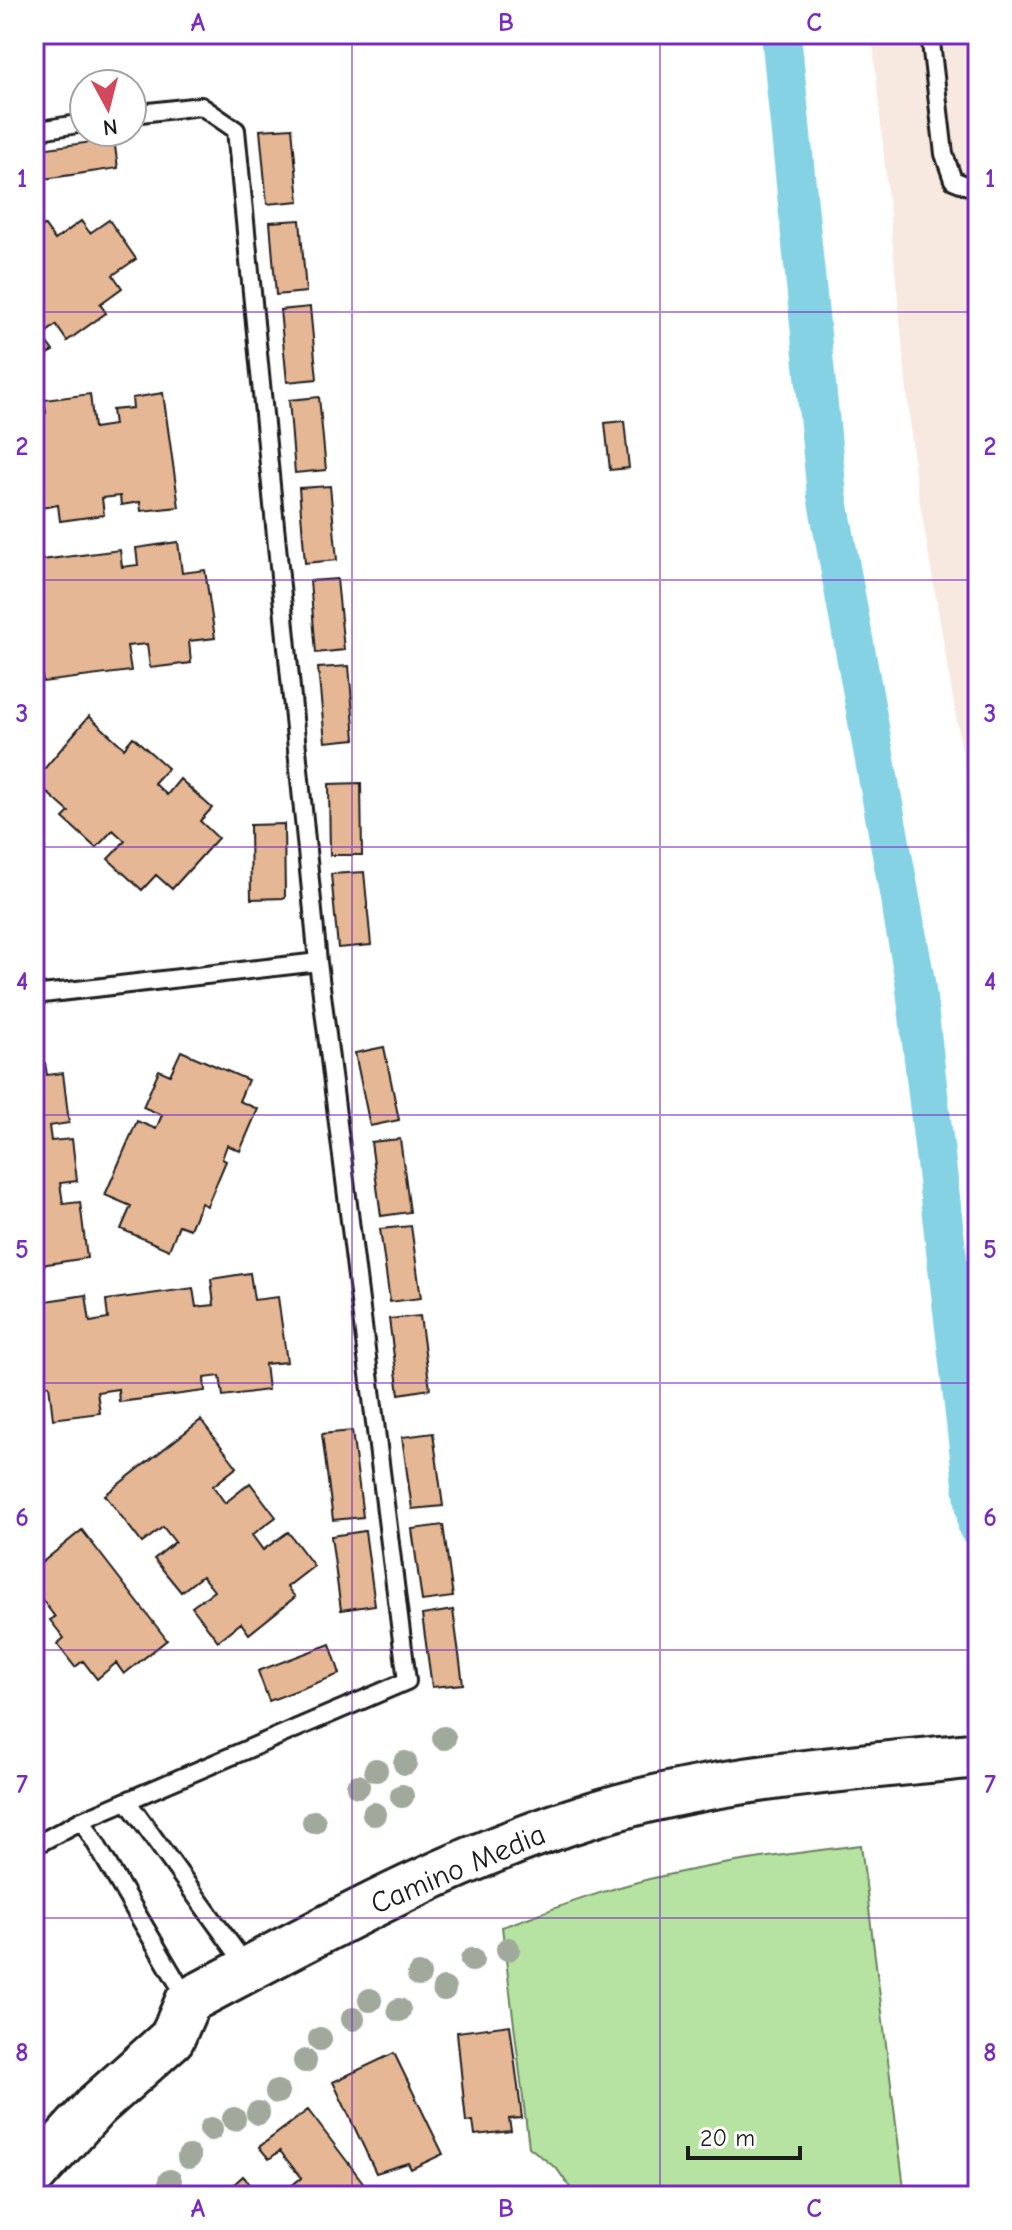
<svg xmlns="http://www.w3.org/2000/svg" width="1012" height="2230" font-family="'Comic Neue',sans-serif">
	<rect width="100%" height="100%" fill="#fff"/>
	<filter id="ink" filterUnits="userSpaceOnUse"><feTurbulence type="fractalNoise" baseFrequency=".0125" numOctaves="2"/><feDisplacementMap in="SourceGraphic" scale="16" xChannelSelector="R" yChannelSelector="G"/><feConvolveMatrix kernelMatrix="1 2 1 2 8 2 1 2 1" color-interpolation-filters="sRGB"/></filter>
	<g filter="url(#ink)">
		<path fill="#f7e9df" d="M872,34H978V847L915,474Z"/>
		<path fill="#b6e3a1" stroke="#69805e" stroke-width="2" d="M861,1845L905,2196H576L557,2169L529,2147L502,1927C556,1908 610,1887 667,1875C731,1861 796,1853 861,1845Z"/>
		<g fill="none" stroke-linecap="round" stroke-linejoin="round">
			<path stroke="#85d2e4" stroke-width="40" d="M781,34L827,495L915,981L978,1527"/>
		</g>
		<path fill="#e5b795" stroke="#1c1c1c" stroke-width="2" d="M292,128L299,201L267,204L260,130Z
			M114,139L118,168L44,179L40,149Z
			M109,220L136,259L113,275L122,288L100,304L106,313L67,341L56,325L42,336L53,351L34,364V232L44,225L55,240L81,221L90,233Z
			M300,220L306,292L276,295L270,222Z
			M310,307L317,379L287,382L280,310Z
			M163,393L179,507L141,511L140,502L121,505L120,496L102,498L104,515L60,521L58,505L41,508L42,518L34,519V415L46,413L44,400L90,394L94,428L114,425L112,410L133,408L132,398Z
			M319,397L326,470L295,473L289,400Z
			M624,421L629,468L610,470L605,423Z
			M330,486L337,560L305,563L299,488Z
			M178,542L182,573L205,570L215,638L189,641L191,663L150,668L147,644L127,646L131,671L43,682L39,656L34,657V561L120,550L122,567L138,565L136,548Z
			M337,579L344,650L316,653L310,581Z
			M349,666L355,739L325,742L318,668Z
			M89,716L124,748L133,737L168,768L154,783L167,795L180,779L212,808L200,821L218,838L172,889L156,875L142,890L108,859L125,841L113,830L96,848L63,818L69,812L34,781Z
			M361,783L362,855H330L329,784Z
			M284,824L285,898L251,899L250,825Z
			M364,872L371,945L338,948L331,874Z
			M384,1047L399,1120L370,1126L355,1053Z
			M181,1051L248,1080L239,1101L258,1109L240,1151L227,1145L222,1159L226,1161L207,1206L201,1203L190,1229L179,1225L169,1250L121,1229L131,1206L105,1195L137,1121L156,1129L162,1115L143,1107L159,1070L170,1075Z
			M45,1063L47,1075L63,1073L69,1123L49,1126L51,1141L72,1139L77,1181L60,1183L63,1204L80,1202L87,1258L34,1266V1064Z
			M400,1139L410,1212L381,1216L371,1142Z
			M411,1226L421,1298L390,1302L380,1229Z
			M250,1273L254,1300L278,1297L287,1362L265,1364L268,1390L223,1396L220,1376L204,1378L205,1391L119,1402L118,1389L97,1392L100,1413L53,1419L49,1385L35,1387L34,1378V1337L44,1336L39,1302L86,1295L90,1322L108,1319L106,1300L193,1288L196,1307L214,1305L211,1279Z
			M420,1316L430,1389L399,1394L389,1319Z
			M201,1420L237,1467L213,1486L225,1503L250,1483L276,1517L252,1535L263,1550L288,1532L314,1566L287,1587L295,1597L249,1634L241,1623L218,1641L192,1607L214,1591L202,1576L181,1592L154,1559L175,1542L163,1527L142,1543L105,1495Z
			M352,1431L363,1517L333,1520L322,1434Z
			M433,1433L443,1506L412,1509L402,1437Z
			M443,1525L453,1597L422,1601L412,1529Z
			M82,1530L167,1640L124,1674L116,1663L97,1679L83,1661L75,1667L57,1644L64,1638L50,1620L55,1617L34,1589V1569Z
			M365,1531L375,1605L341,1610L331,1536Z
			M453,1610L463,1684L432,1687L422,1615Z
			M330,1644L340,1674L269,1701L258,1671Z
			M510,2025L522,2118L509,2119L511,2131L475,2135L473,2121L466,2122L457,2032Z
			M394,2053L443,2154L411,2169L408,2163L376,2173L333,2082Z
			M308,2110L365,2185L358,2191L362,2196H297L290,2187L301,2178L280,2151L269,2159L259,2147Z
			M243,2176L261,2196H221Z"/>
		<g fill="none" stroke-linecap="round" stroke-linejoin="round">
			<defs>
				<path id="lane" d="M930,34L944,154L953,180L968,186L978,185
					M34,131L84,123
					M34,995L318,962
					M127,1801L248,1968
					M82,1820L187,1999
					M34,1846L82,1820L407,1681L318,962L236,130L201,106L132,114"/>
				<path id="secondary" d="M34,2174L97,2105L172,2038L188,2001C321,1931 451,1858 595,1814C718,1776 850,1769 978,1755"/>
			</defs>
			<use href="#lane" stroke="#1c1c1c" stroke-width="22"/>
			<use href="#secondary" stroke="#1c1c1c" stroke-width="50"/>
			<use href="#lane" stroke="#fff" stroke-width="16"/>
			<use href="#secondary" stroke="#fff" stroke-width="44"/>
		</g>
		<g fill="#a0a99c">
			<circle cx="444" cy="1738" r="12"/>
			<circle cx="405" cy="1763" r="12"/>
			<circle cx="376" cy="1770" r="12"/>
			<circle cx="358" cy="1786" r="12"/>
			<circle cx="402" cy="1796" r="12"/>
			<circle cx="374" cy="1814" r="12"/>
			<circle cx="314" cy="1822" r="12"/>
			<circle cx="508" cy="1949" r="12"/>
			<circle cx="472" cy="1960" r="12"/>
			<circle cx="419" cy="1975" r="12"/>
			<circle cx="444" cy="1989" r="12"/>
			<circle cx="370" cy="2000" r="12"/>
			<circle cx="399" cy="2010" r="12"/>
			<circle cx="353" cy="2019" r="12"/>
			<circle cx="320" cy="2039" r="12"/>
			<circle cx="305" cy="2061" r="12"/>
			<circle cx="277" cy="2092" r="12"/>
			<circle cx="258" cy="2113" r="12"/>
			<circle cx="234" cy="2119" r="12"/>
			<circle cx="211" cy="2129" r="12"/>
			<circle cx="189" cy="2157" r="12"/>
			<circle cx="170" cy="2181" r="12"/>
		</g>
	</g>
	<path fill="none" stroke="#7b2cbf" stroke-width="2" stroke-opacity="0.55" d="M352,34V2196M660,34V2196M34,312H978M34,580H978M34,847H978M34,1115H978M34,1383H978M34,1650H978M34,1918H978"/>
	<g text-anchor="middle" dominant-baseline="central" stroke-width="6" stroke-linejoin="round" paint-order="stroke">
		<g font-size="30" fill="#1c1c1c" stroke="#fff">
			<text transform="translate(458 1869) rotate(-23)">Camino Media</text>
		</g>
	</g>
	<rect width="1012" height="2230" fill="none" stroke="#fff" stroke-width="88"/>
	<g transform="translate(108 108) rotate(173)"><circle r="38" fill="#ffffff" stroke="#a4a4a4" stroke-width="2"/>
	<path d="M0-6L14 30L0 20L-14 30Z" fill="#d1495b"/>
	<text y="-12" font-size="22" font-weight="bold" text-anchor="middle" fill="#1c1c1c">N</text>
	</g>
	<path d="M688 2146v12h112v-12" fill="none" stroke="#1c1c1c" stroke-width="4"/>
	<text x="700" y="2146" font-size="24" fill="#1c1c1c" stroke="#ffffff" stroke-width="6" paint-order="stroke">20 m</text>
	<rect x="44" y="44" width="924" height="2142" fill="none" stroke="#7b2cbf" stroke-width="3"/>
	<g font-size="26" text-anchor="middle" font-weight="bold" fill="#7b2cbf">
		<text x="198" y="31">A</text>
		<text x="506" y="31">B</text>
		<text x="814" y="31">C</text>
		<text x="22" y="187">1</text>
		<text x="990" y="187">1</text>
		<text x="22" y="455">2</text>
		<text x="990" y="455">2</text>
		<text x="22" y="722">3</text>
		<text x="990" y="722">3</text>
		<text x="22" y="990">4</text>
		<text x="990" y="990">4</text>
		<text x="22" y="1258">5</text>
		<text x="990" y="1258">5</text>
		<text x="22" y="1526">6</text>
		<text x="990" y="1526">6</text>
		<text x="22" y="1793">7</text>
		<text x="990" y="1793">7</text>
		<text x="22" y="2061">8</text>
		<text x="990" y="2061">8</text>
		<text x="198" y="2217">A</text>
		<text x="506" y="2217">B</text>
		<text x="814" y="2217">C</text>
	</g>
</svg>
